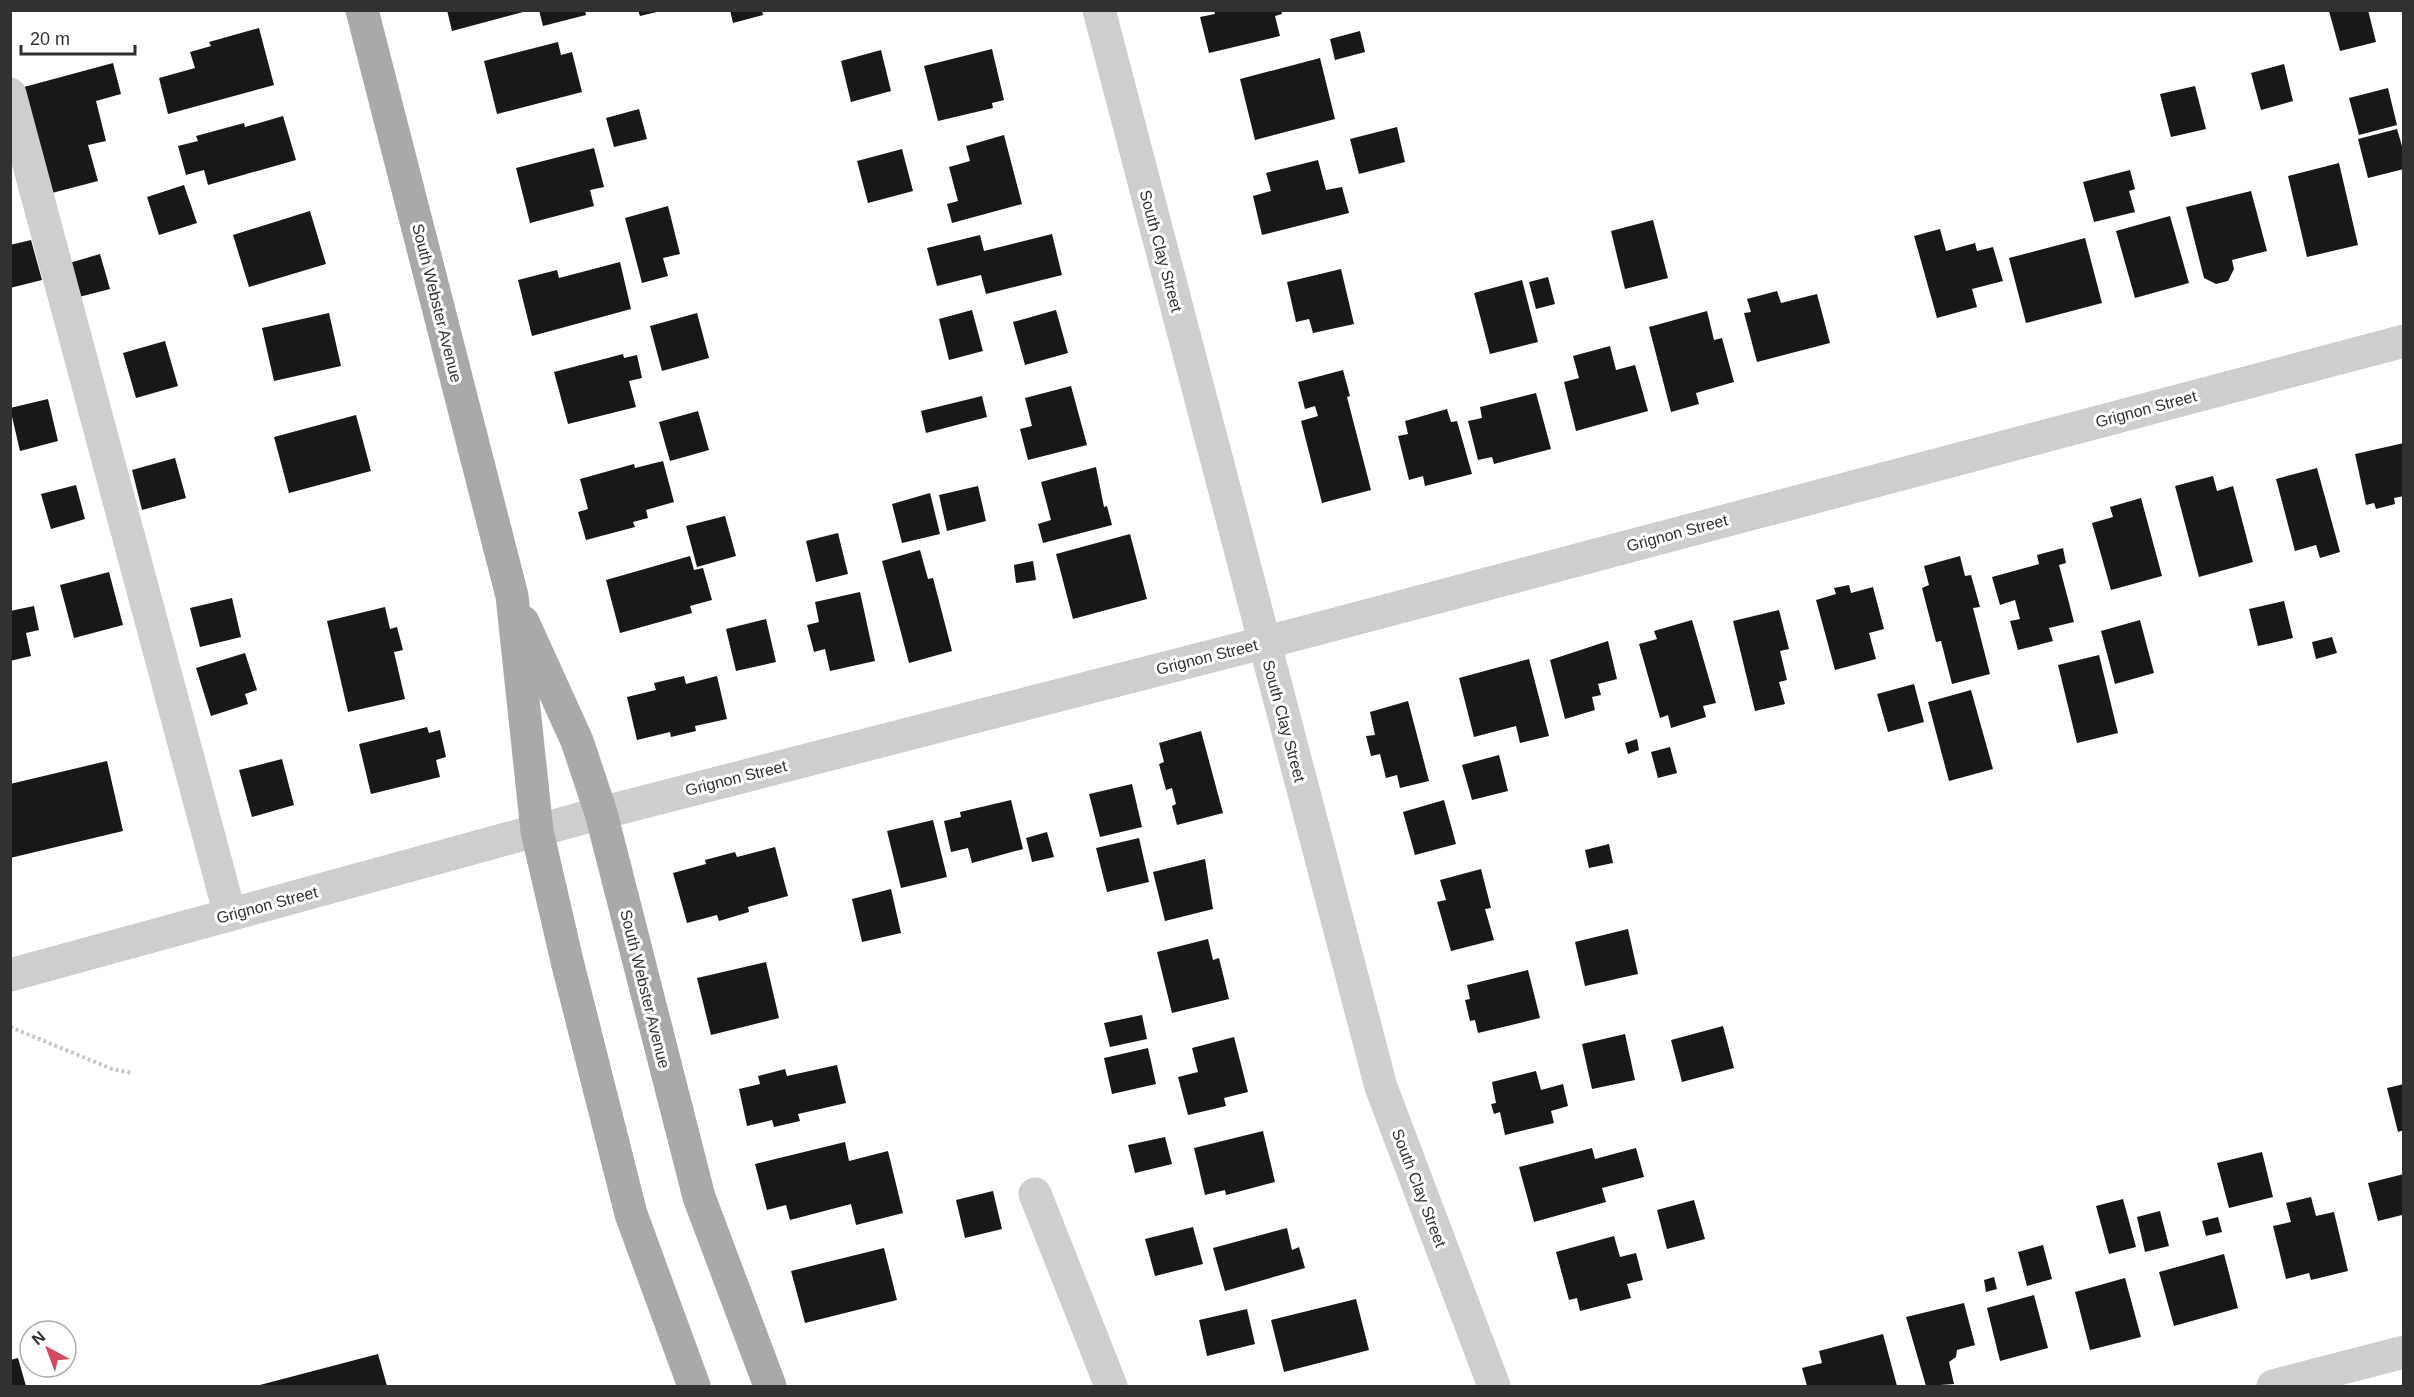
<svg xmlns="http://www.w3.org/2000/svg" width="2414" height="1397" font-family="Arial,sans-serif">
	<rect width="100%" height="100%" fill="#fff"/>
	<path fill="#181818" d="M447,10H526L527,11L452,31Z
		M539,10H585L586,15L543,26Z
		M638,10H661V11L640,16Z
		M730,10H762L763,15L733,23Z
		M1214,10H1281L1282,14L1275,16L1280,36L1209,53L1200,17L1215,14Z
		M2368,10L2376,42L2340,51L2329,11Z
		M259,28L274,85L168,114L159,78L195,68L190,52L211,46L209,42Z
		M1360,31L1365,52L1335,60L1330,39Z
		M558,42L561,55L572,52L582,92L497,114L484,61Z
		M992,49L1004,100L992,103L993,108L938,121L924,66Z
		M881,50L891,91L851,102L841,61Z
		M1320,58L1335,119L1255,140L1240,79Z
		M113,63L121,94L96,101L106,141L88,145L98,181L52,193L24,87Z
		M2284,64L2293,101L2261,110L2251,73Z
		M2195,86L2206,129L2171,137L2160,94Z
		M2388,88L2397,125L2359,135L2349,98Z
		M639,109L647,139L614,147L606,118Z
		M283,116L296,160L208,185L204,170L186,175L178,146L198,141L196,136L244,123L245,127Z
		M1397,127L1405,162L1359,174L1350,139Z
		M2397,129L2404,153V169L2368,178L2358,139Z
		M1004,135L1022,204L952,223L947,204L958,201L949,167L970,161L966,146Z
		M594,148L604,187L590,190L594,206L530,223L516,168Z
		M902,149L913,191L868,203L857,161Z
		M1318,160L1326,190L1342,187L1349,213L1262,235L1253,196L1271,191L1266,173Z
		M2339,163L2358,245L2307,257L2288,176Z
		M2130,170L2135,189L2129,191L2135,212L2094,222L2083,182Z
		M184,185L197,223L159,235L147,197Z
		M2251,191L2267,251L2232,260L2234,269L2228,281L2216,284L2204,278L2186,207Z
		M668,206L680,254L663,258L668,276L642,283L625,218Z
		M310,211L326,264L249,287L233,235Z
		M2170,216L2189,283L2135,298L2116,231Z
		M1653,220L1668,278L1625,289L1611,231Z
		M1940,229L1946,251L1975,243L1977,251L1993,247L2003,281L1972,289L1977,307L1937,318L1914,236Z
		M1052,234L1062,275L986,294L981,275L937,286L927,248L980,235L984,251Z
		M2085,238L2102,303L2026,323L2009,258Z
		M31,240L42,280L10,288V245Z
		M100,254L110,289L75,298L66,264Z
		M620,262L631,309L532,336L518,280L557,270L559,278Z
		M1341,269L1354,324L1313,333L1309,319L1296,322L1287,282Z
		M1548,277L1555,304L1536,309L1529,282Z
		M1522,280L1538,342L1490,354L1474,293Z
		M1777,291L1781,303L1817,294L1830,343L1757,362L1744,313L1751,312L1747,299Z
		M972,310L983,351L949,360L939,319Z
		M1056,310L1068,353L1025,365L1013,322Z
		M1707,311L1714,340L1722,338L1734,382L1696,393L1699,404L1671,412L1649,327Z
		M329,313L341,366L274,381L262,328Z
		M697,313L709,358L662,371L650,326Z
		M165,341L178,386L136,398L123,353Z
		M1610,346L1616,370L1635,365L1648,411L1576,431L1564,382L1579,378L1573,356Z
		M623,354L624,358L637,355L642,378L629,381L636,407L568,424L554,372Z
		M1343,370L1350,396L1347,397L1371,490L1322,503L1301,421L1318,416L1315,406L1305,409L1298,382Z
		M1071,386L1087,445L1028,460L1020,429L1032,426L1025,398Z
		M1536,393L1551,449L1494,464L1492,457L1478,460L1468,421L1482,418L1480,407Z
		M982,396L987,417L926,433L921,411Z
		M48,399L58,441L20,451L10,408Z
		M1447,409L1451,422L1457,421L1472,474L1425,486L1423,476L1409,480L1398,436L1408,434L1405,421Z
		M698,411L709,450L670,461L659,422Z
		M356,415L371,471L289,493L274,437Z
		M2404,443V496L2394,498L2395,504L2376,509L2374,503L2366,505L2355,454Z
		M175,458L186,498L142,510L132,470Z
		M663,461L674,502L646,510L648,518L633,522L635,527L586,540L578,512L588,509L580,479L634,464L635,468Z
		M1096,467L1104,507L1107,506L1112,525L1043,543L1038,524L1051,520L1041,482Z
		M2317,468L2340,552L2320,558L2316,545L2295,551L2276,479Z
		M2213,476L2217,491L2233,486L2253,562L2199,577L2175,486Z
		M76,485L85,519L51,529L41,494Z
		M978,486L986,521L947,531L939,495Z
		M930,493L940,534L902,543L892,504Z
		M2141,498L2162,576L2111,590L2092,523L2113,517L2110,507Z
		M725,516L736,556L697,567L686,526Z
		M838,533L848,574L816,582L806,541Z
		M1130,534L1147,599L1073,619L1056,554Z
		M2063,548L2066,563L2059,565L2074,622L2049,628L2053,641L2018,650L2010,621L2020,619L2015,600L2000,605L1992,577L2039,564L2037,555Z
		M920,550L928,579L933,578L952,651L909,663L882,561Z
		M690,556L694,570L703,568L712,600L690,606L692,613L620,633L606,580Z
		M1960,556L1965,576L1971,575L1980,607L1973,608L1990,674L1952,684L1941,641L1936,642L1922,588L1929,585L1924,566Z
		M1033,561L1036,580L1016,583L1014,565Z
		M109,572L123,625L74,638L60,585Z
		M1849,585L1851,593L1873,587L1884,629L1869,633L1876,659L1835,670L1816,600L1836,594L1834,588Z
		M860,592L875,661L830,671L825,649L814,652L807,625L819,622L815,602Z
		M232,598L241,637L200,647L190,608Z
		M2284,601L2293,638L2258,646L2249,609Z
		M34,606L39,630L26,633L31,656L10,661V611Z
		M385,607L390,629L397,627L403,650L394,652L405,699L348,712L327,621Z
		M1779,610L1789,649L1780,651L1787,680L1779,682L1785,704L1755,711L1733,621Z
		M766,619L776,662L736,671L726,629Z
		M1692,620L1716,703L1703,706L1706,717L1671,728L1668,715L1660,718L1639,644L1657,639L1654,631Z
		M2140,620L2154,673L2115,684L2101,631Z
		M2332,637L2337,653L2316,659L2312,642Z
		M1608,641L1617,679L1598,684L1601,695L1592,697L1595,710L1565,719L1550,660Z
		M245,653L257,690L245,694L248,704L211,716L196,668Z
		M2099,655L2118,733L2077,743L2058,665Z
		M1529,659L1549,736L1520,743L1516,726L1474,737L1459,678Z
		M684,676L686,684L717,676L727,719L695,726L696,731L671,737L670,732L637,740L627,697L656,690L654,683Z
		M1914,684L1924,722L1888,732L1877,694Z
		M1971,690L1993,769L1949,781L1928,702Z
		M1408,701L1429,781L1400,788L1397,775L1386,778L1380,754L1371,756L1366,736L1375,735L1370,712Z
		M427,727L429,733L440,730L446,757L436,760L440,777L371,794L359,744Z
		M1201,731L1223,813L1177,825L1172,806L1176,804L1172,788L1166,790L1159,764L1164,762L1159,743Z
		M1637,739L1639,750L1628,754L1625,743Z
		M1670,747L1677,773L1658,778L1651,752Z
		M1499,755L1508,791L1472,800L1462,765Z
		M282,759L294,805L252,817L239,770Z
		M107,761L123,831L10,858V784Z
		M1132,784L1142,827L1100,837L1089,794Z
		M1011,800L1023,849L972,863L968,848L951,852L944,821L961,817L960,812Z
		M1444,800L1456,844L1415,855L1403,812Z
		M933,820L947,877L901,888L887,831Z
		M1047,832L1054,857L1032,862L1026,838Z
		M1139,838L1149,882L1107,892L1096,848Z
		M1609,844L1613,863L1589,868L1585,850Z
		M775,847L788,896L748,907L749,912L719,921L717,915L687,923L673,873L706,864L705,860L735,852L737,857Z
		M1205,859L1213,909L1165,921L1153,872Z
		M1481,869L1491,908L1485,909L1494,940L1451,951L1437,902L1446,900L1440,880Z
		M891,889L901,933L862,942L852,899Z
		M1628,929L1638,974L1585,986L1575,942Z
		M1208,939L1213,960L1219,958L1229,999L1172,1013L1157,952Z
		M766,962L779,1018L711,1035L697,978Z
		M1528,970L1540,1018L1478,1033L1475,1020L1470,1021L1465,1000L1470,999L1467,985Z
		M1142,1015L1147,1039L1110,1047L1104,1023Z
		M1723,1026L1734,1068L1682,1082L1671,1040Z
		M1625,1034L1635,1080L1592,1089L1582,1044Z
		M1234,1037L1248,1092L1224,1098L1226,1106L1188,1115L1178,1077L1198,1072L1192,1048Z
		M1148,1048L1156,1084L1112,1094L1104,1058Z
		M837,1065L846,1103L798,1114L800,1121L774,1127L772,1120L747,1126L739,1089L760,1084L758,1076L785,1069L787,1076Z
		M1536,1071L1541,1090L1563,1084L1568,1106L1551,1111L1554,1123L1505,1135L1500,1112L1494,1114L1491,1104L1496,1103L1492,1082Z
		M2404,1084V1130L2398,1132L2387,1088Z
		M1263,1131L1275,1182L1226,1195L1225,1190L1205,1195L1194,1148Z
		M1165,1137L1172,1164L1135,1173L1128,1145Z
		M845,1142L849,1161L888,1151L903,1213L856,1225L851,1204L790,1220L786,1205L767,1210L755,1164Z
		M1592,1148L1595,1159L1636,1148L1644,1177L1602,1188L1606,1202L1534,1222L1519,1167Z
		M2262,1152L2273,1197L2229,1208L2217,1163Z
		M2404,1174V1220L2402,1215L2378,1221L2368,1183Z
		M993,1191L1002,1229L965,1238L956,1200Z
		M2311,1197L2316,1216L2334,1212L2348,1271L2311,1280L2309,1273L2286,1279L2273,1226L2291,1222L2286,1203Z
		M2123,1199L2136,1247L2109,1254L2096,1206Z
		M1694,1200L1705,1239L1667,1249L1657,1210Z
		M2160,1211L2169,1246L2145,1252L2137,1217Z
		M2218,1217L2222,1232L2206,1236L2202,1221Z
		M1193,1227L1203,1264L1155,1276L1145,1239Z
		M1287,1228L1292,1250L1299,1247L1305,1268L1225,1291L1213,1248Z
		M1614,1236L1620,1257L1636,1253L1643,1280L1627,1284L1631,1298L1580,1311L1577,1298L1569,1300L1556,1252Z
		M2043,1245L2052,1279L2027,1286L2018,1252Z
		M884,1248L897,1300L805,1323L791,1271Z
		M2224,1254L2238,1308L2174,1326L2159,1272Z
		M1994,1277L1997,1289L1986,1292L1984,1280Z
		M2125,1278L2141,1337L2090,1350L2075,1292Z
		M2034,1295L2048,1348L2000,1361L1987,1308Z
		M1356,1299L1369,1350L1284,1372L1271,1320Z
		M1964,1303L1975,1345L1957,1350L1956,1357L1949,1362L1954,1384L1926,1386L1906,1317Z
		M1247,1309L1255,1344L1207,1356L1199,1320Z
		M1883,1334L1897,1386H1807L1802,1368L1822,1363L1819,1351Z
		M378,1354L387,1386H256Z
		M18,1358L26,1386H10V1360Z"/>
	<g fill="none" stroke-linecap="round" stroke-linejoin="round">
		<path stroke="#c8c8c8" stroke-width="4" stroke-dasharray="3 3" stroke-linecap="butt" d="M10,1027L112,1069L132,1073"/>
		<path stroke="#cecece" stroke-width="33" d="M1099,10L1381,1087L1494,1386
			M10,94L230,915
			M10,975L601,813L1313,630L2404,341
			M1035,1194L1111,1386
			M2273,1386L2404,1352"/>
		<path stroke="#a9a9a9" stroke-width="33" d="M362,10L512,596L537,831L567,961L631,1214L694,1386
			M523,622L577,741L601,813L699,1197L770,1386"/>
	</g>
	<g text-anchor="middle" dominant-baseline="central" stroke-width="6" stroke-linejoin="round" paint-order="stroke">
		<g font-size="16" fill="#313131" stroke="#fff">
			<text transform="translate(1161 251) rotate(75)">South Clay Street</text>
			<text transform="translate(437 303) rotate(76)">South Webster Avenue</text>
			<text transform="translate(2146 409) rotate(-15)">Grignon Street</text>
			<text transform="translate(1677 533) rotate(-15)">Grignon Street</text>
			<text transform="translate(1207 657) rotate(-14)">Grignon Street</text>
			<text transform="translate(1284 721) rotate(75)">South Clay Street</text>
			<text transform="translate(736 778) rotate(-14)">Grignon Street</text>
			<text transform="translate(267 905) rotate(-15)">Grignon Street</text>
			<text transform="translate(645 989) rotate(76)">South Webster Avenue</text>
			<text transform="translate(1419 1188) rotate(69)">South Clay Street</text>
		</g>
	</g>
	<rect width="2414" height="1397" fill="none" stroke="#313131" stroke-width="24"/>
	<g transform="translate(48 1349) rotate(319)"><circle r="28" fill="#ffffff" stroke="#adadad" stroke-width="1.5"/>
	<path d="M0-4.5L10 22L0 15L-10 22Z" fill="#d14a5d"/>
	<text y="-9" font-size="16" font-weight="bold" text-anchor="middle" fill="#313131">N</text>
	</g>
	<path d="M21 45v9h114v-9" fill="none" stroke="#313131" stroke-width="3"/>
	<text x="30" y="45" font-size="18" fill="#313131" stroke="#ffffff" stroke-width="4.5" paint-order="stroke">20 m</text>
</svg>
